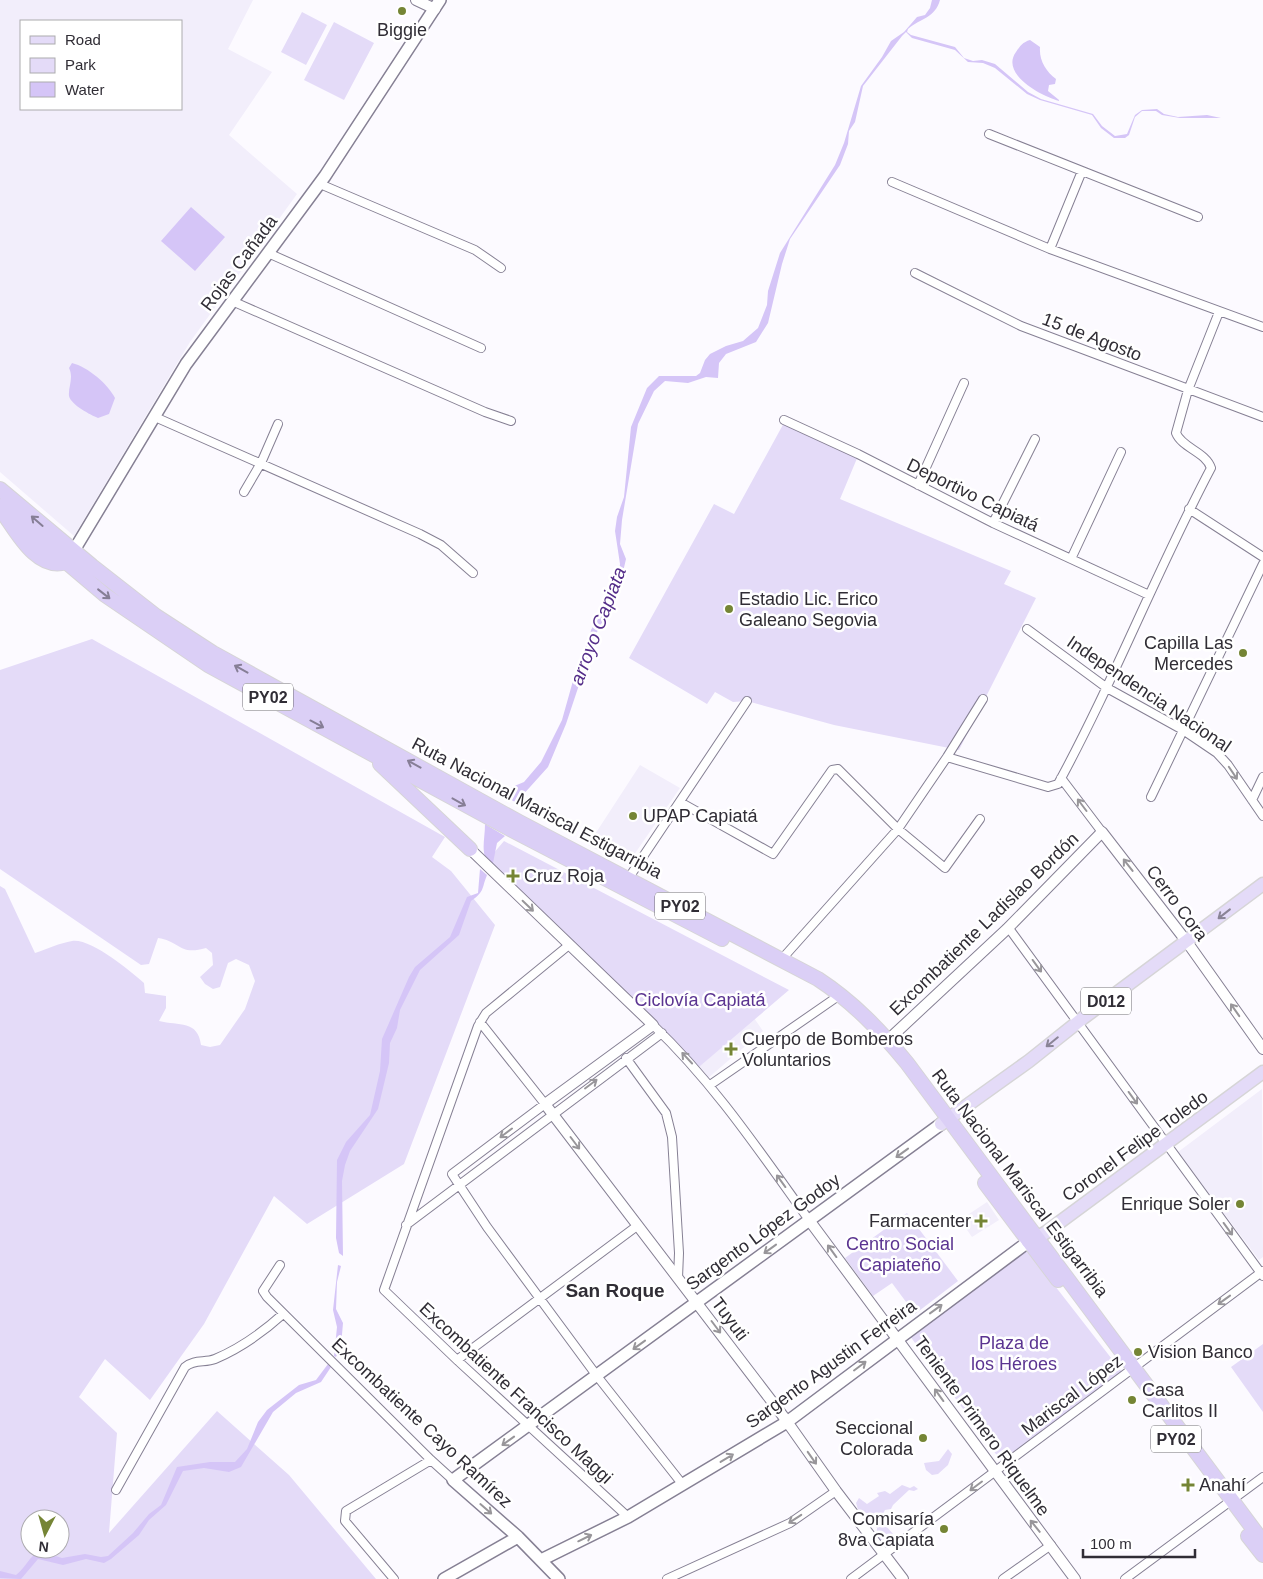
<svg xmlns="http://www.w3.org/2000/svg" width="1263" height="1579" font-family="Arial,sans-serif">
	<rect width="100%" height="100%" fill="#fcfaff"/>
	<path fill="#f2eefb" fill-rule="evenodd" d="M0,0H253L228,49L272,72L229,135L297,194L190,342L74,536L0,472ZM21,21H181V109H21Z
		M640,765L680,788L627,865L588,845Z
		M754,1018L763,1031L708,1078L699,1067Z
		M1262,1089L1263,1257L1259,1260L1178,1152Z
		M987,1202L999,1220L972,1237L960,1220Z"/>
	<path fill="#e4dbf8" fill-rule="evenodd" d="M302,12L327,25L306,65L281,52Z
		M334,22L374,43L344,100L304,80Z
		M785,421L858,456L840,499L1011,571L1004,584L1036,598L959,750L834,725L747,701L733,702L715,692L707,704L629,658L714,504L734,514Z
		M92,639L445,837L432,857L451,871L495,925L404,1164L307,1224L274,1196L204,1324L150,1400L105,1359L79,1397L117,1433L109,1533L217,1411L289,1475L376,1579H0V886L5,889L35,953C47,949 60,943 72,941C91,938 130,971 144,983L145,993L166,996V1008L159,1021C179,1026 198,1020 201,1045L210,1047L220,1045L245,1009L255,981L249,965L236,959L228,963L220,987L213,989L205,984L200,977L213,965L212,953L206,948C179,956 180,941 158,938L149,964L141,965L0,869V670ZM30,1519H60V1549H30Z
		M504,841L789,990L699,1067L487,861Z
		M907,1213L958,1281L915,1314L892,1283L873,1296L845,1258Z
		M1027,1250L1122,1372L1001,1461L910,1336Z
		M1263,1344V1412L1231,1367Z
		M948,1449L952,1454L948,1465L938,1474L932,1475L926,1470L924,1463L939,1461Z
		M902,1485L910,1488L914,1486L918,1489L914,1491L909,1490L893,1505L891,1509L885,1510L880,1519L893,1534L890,1542L884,1543L876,1540L877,1528L860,1516L856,1503L859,1498L867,1504L879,1496L877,1493L885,1491L890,1494Z"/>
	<path fill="#d5c5f7" d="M932,0H940C935,18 921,18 908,29L907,32L911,35L955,47L964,58L973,61L982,60L995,64L1028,92L1041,99L1093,114L1102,126L1115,136L1127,134L1135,115L1142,110L1157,109L1164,114L1178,117L1207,115L1221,118H1180L1162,115L1156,111H1142L1135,117L1129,135L1125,138H1114L1101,128L1092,115L1040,100L1027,94L995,68L983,63L968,62L955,50L912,38L906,32L902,36L863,86L855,122L849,131L848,144L840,165L790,239L782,264L768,323L756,342L726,354L719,363L718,378L706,377L688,383L665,381L654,391L638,424L622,520L620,544L626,559L623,572L607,613L596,634L566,724L548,767L521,797L519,804L504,796L512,787L524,782L541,762L562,720L578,663L589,640L591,630L602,612L619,573L620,564L615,531L617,517L624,497L631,427L647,388L659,376H696L700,373L705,360L710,354L726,346L743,341L758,328L767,305L768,291L780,253L835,165L844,143L861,86L882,57L891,41L904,32L917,17L925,15L930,8Z
		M1030,40L1040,47C1039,61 1046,71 1056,79L1055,84L1049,85L1048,91L1059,100V101C1041,96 1000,74 1016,52C1020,46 1023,42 1030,40Z
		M191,207L225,237L195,271L161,241Z
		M72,363C88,367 108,384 115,398L109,414L98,418C91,415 71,405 69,396C68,387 74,378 69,368Z
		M485,824L505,836L497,843L492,868C479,854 485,842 485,824Z
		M480,869L487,875C481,890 485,891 471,901L459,935L420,970L400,1010L397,1028L390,1043L389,1063L378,1109L350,1151L345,1165L342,1181L343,1256L339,1253L336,1238L337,1160L346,1142L370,1115L380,1071L382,1039L409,977L415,967L450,937L467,897L478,893Z
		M338,1265L341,1266L337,1282L336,1309L343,1323L341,1346L336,1357L334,1356L337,1327L333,1310Z
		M328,1364L331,1367L321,1382L296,1393L273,1412L241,1467L229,1472L204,1468L183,1471L166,1505L149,1520L139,1535L111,1559L104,1563L86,1559L63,1565L38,1559L21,1579L0,1578V1571L16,1575C26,1567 29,1557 39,1551L62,1558L85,1554L101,1557L108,1556L133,1533L149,1514L161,1505L177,1467L210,1462H235L247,1449L258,1422L267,1410L299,1385L316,1380Z"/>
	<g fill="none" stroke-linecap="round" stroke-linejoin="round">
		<defs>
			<path id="minor" d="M989,134L1198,217
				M892,182L1050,249L1263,327
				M320,184L475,250L501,268
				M1050,249L1082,171
				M268,253L481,348
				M915,273L1021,326L1263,417
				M232,301L485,412L511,421
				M155,417L420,534L441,545L473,573
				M784,420L858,454L993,523L1149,595
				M918,485L964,383
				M244,492L261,463L278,424
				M1189,509L1263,557
				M993,523L1035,439
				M1071,559L1121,452
				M1027,629L1107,688L1183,730L1217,753L1228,765L1263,816
				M947,757L1048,787L1058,784C1114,681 1156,572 1211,468C1206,452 1182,448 1176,433L1188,390L1219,312
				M1061,778L1102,832
				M1151,797L1263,564
				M1252,800L1263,777
				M680,802L773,854L832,770L838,769L898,829L945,868L980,819
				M628,879L747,701
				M1008,927L1263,1276
				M569,945L486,1013L478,1026L384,1290L457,1360L628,1517
				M781,960L898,829L947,757L983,699
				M480,1022L545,1104L452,1174L487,1227L597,1376L683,1485
				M653,1025C714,1083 760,1152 809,1220
				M626,1058L666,1113L672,1137L679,1253L678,1278
				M710,1085L834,999
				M406,1225L662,1033
				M280,1265L263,1291L267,1297L431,1460L453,1480
				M457,1360L637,1226
				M116,1490L185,1367C194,1359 205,1363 215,1359C241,1348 262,1333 283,1314
				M394,1579L345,1521L346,1511L431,1460
				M667,1579L790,1523L836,1491
				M851,1579L1263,1271
				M1003,1579L1051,1545
				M1125,1579L1263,1477"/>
			<path id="tertiary" d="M416,0L435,9
				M470,849L653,1025L545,1104L783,1416L836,1491L903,1579
				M888,1040L1007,929L1102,832L1187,942L1263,1049
				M809,1220L1075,1579"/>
			<path id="secondary" d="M70,557L186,364L325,176L440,0
				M541,1560L628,1517L787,1422L1028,1242
				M444,1579L518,1537
				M559,1579L518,1537L453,1480L941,1124"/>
			<path id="primary" d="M941,1124L1029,1061L1083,1018L1263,884
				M1028,1242L1045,1233L1263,1072"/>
			<path id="trunk" d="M0,489L92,566L156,616L213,653L519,822L818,979C853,1002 880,1030 907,1063L1263,1542
				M0,506L105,595L208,665L512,830L722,939
				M6,517C19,536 39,571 66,562
				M380,764L470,849
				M985,1183L1058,1280
				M1248,1536L1263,1555"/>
		</defs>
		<use href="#minor" stroke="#868094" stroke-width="10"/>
		<use href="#tertiary" stroke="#868094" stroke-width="12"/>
		<use href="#secondary" stroke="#868094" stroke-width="14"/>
		<use href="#primary" stroke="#d6d5d7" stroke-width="15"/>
		<use href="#trunk" stroke="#d6d5d7" stroke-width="16"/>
		<use href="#minor" stroke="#fff" stroke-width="8"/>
		<use href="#tertiary" stroke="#fff" stroke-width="10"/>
		<use href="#secondary" stroke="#fff" stroke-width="11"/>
		<use href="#primary" stroke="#e4dbf8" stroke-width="12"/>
		<use href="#trunk" stroke="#dbcff6" stroke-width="14"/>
	</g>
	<defs><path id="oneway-shaft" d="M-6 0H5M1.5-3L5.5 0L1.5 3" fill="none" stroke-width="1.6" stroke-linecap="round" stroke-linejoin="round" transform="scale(1.25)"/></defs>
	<g stroke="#867e96">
		<use href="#oneway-shaft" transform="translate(37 521) rotate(-139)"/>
		<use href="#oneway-shaft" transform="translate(104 594) rotate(38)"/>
		<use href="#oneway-shaft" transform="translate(241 669) rotate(-151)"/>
		<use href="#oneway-shaft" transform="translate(317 724) rotate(28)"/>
		<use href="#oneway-shaft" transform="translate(414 764) rotate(-151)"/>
		<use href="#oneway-shaft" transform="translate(459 802) rotate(29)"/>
	</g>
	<g stroke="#98969a">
		<use href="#oneway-shaft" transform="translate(1233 773) rotate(56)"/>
		<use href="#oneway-shaft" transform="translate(1082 805) rotate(-127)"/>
		<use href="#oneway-shaft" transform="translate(1128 865) rotate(-128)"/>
		<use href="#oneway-shaft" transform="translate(528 906) rotate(44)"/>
		<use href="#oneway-shaft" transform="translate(1037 966) rotate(54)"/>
		<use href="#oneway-shaft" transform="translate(1235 1010) rotate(-125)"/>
		<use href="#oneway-shaft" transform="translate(687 1058) rotate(-133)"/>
		<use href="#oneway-shaft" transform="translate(591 1084) rotate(-37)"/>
		<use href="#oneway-shaft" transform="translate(1133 1098) rotate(54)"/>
		<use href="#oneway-shaft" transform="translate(506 1133) rotate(143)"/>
		<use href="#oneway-shaft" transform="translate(575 1143) rotate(53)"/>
		<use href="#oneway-shaft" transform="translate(902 1153) rotate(144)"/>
		<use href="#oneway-shaft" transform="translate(781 1181) rotate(-126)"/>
		<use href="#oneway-shaft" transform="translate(1228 1229) rotate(54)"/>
		<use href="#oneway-shaft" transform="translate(770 1249) rotate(144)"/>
		<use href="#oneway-shaft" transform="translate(832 1251) rotate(-126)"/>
		<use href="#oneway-shaft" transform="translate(1224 1300) rotate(144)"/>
		<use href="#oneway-shaft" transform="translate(936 1309) rotate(-36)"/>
		<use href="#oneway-shaft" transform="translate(716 1327) rotate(53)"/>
		<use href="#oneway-shaft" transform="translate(639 1345) rotate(144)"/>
		<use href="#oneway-shaft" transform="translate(860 1366) rotate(-37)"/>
		<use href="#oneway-shaft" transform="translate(939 1395) rotate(-126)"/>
		<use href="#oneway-shaft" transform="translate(508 1441) rotate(144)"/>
		<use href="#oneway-shaft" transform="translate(727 1458) rotate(-31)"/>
		<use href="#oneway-shaft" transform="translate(812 1458) rotate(55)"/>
		<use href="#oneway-shaft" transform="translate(976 1486) rotate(143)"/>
		<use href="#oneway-shaft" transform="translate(486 1509) rotate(41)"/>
		<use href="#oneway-shaft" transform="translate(795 1519) rotate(147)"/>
		<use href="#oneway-shaft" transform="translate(1035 1526) rotate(-129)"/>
		<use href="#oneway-shaft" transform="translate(585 1538) rotate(-26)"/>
	</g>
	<g stroke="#8a8496">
		<use href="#oneway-shaft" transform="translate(1224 914) rotate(142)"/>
		<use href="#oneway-shaft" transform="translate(1052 1042) rotate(141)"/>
	</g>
	<g fill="#758535" stroke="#fff" stroke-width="2">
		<circle cx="402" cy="11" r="5"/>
		<circle cx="729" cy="609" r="5"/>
		<circle cx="1243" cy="653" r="5"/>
		<circle cx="633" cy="816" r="5"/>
		<path d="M510.5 868.5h5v5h5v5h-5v5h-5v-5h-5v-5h5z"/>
		<path d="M728.5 1041.5h5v5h5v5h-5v5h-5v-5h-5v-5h5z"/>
		<circle cx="1240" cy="1204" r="5"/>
		<path d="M978.5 1213.5h5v5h5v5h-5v5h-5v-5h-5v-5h5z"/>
		<circle cx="1138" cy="1352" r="5"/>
		<circle cx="1132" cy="1400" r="5"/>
		<circle cx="923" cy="1438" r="5"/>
		<path d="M1185.5 1477.5h5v5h5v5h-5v5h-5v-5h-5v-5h5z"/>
		<circle cx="944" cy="1529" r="5"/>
	</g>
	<g text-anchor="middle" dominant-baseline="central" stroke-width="5" stroke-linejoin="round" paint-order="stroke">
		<g fill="#fff" stroke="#6e6c72" stroke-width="1">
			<rect x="243" y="683.5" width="50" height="27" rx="4"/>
			<rect x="655" y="892.5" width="50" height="27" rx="4"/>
			<rect x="1081" y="987.5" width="50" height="27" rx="4"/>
			<rect x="1151" y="1425.5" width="50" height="27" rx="4"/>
		</g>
		<g font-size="16" font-weight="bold" fill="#302d35">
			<text x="268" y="697">PY02</text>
			<text x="680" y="906">PY02</text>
			<text x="1106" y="1001">D012</text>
			<text x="1176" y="1439">PY02</text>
		</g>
		<g font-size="18" fill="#302d35" stroke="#fff" text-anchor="start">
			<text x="402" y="30" text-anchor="middle">Biggie</text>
			<text x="739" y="599">Estadio Lic. Erico<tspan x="739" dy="21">Galeano Segovia</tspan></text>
			<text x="1233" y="643" text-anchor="end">Capilla Las<tspan x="1233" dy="21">Mercedes</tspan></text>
			<text x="643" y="816">UPAP Capiatá</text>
			<text x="524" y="876">Cruz Roja</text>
			<text x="742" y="1039">Cuerpo de Bomberos<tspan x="742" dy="21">Voluntarios</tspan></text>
			<text x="1230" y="1204" text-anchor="end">Enrique Soler</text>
			<text x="971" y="1221" text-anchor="end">Farmacenter</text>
			<text x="1148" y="1352">Vision Banco</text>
			<text x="1142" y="1390">Casa<tspan x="1142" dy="21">Carlitos II</tspan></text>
			<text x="913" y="1428" text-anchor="end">Seccional<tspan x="913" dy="21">Colorada</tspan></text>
			<text x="1199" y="1485">Anahí</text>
			<text x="934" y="1519" text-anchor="end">Comisaría<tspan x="934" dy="21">8va Capiata</tspan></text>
		</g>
		<g font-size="18" fill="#302d35" stroke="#fff">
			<text transform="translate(239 263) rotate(-53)">Rojas Cañada</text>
			<text transform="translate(1092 337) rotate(21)">15 de Agosto</text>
			<text transform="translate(973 495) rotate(26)">Deportivo Capiatá</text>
			<text transform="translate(1149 694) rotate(34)">Independencia Nacional</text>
			<text transform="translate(537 808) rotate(28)">Ruta Nacional Mariscal Estigarribia</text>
			<text transform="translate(1177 903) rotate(53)">Cerro Cora</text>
			<text transform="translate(984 924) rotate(-44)">Excombatiente Ladislao Bordón</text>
			<text transform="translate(1135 1146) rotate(-36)">Coronel Felipe Toledo</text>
			<text transform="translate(1020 1183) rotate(53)">Ruta Nacional Mariscal Estigarribia</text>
			<text transform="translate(763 1232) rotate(-36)">Sargento López Godoy</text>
			<text transform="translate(730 1319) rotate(53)">Tuyuti</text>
			<text transform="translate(831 1364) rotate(-36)">Sargento Agustin Ferreira</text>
			<text transform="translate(516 1393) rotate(43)">Excombatiente Francisco Maggi</text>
			<text transform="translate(1072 1395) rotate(-37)">Mariscal López</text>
			<text transform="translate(422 1423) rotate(43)">Excombatiente Cayo Ramírez</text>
			<text transform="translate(982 1426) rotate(54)">Teniente Primero Riquelme</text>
		</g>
		<g font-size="18" fill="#5b3491" stroke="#fff">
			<text x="700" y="1000">Ciclovía Capiatá</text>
			<text x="900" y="1244">Centro Social<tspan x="900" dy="21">Capiateño</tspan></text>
			<text x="1014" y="1343">Plaza de<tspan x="1014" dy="21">los Héroes</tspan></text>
		</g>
		<g font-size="19" font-style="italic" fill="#542d89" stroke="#fff">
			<text transform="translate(598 626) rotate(-69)">arroyo Capiata</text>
		</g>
		<g font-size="19" font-weight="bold" fill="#302d35" stroke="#fff">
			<text x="615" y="1290">San Roque</text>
		</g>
	</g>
	<rect x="20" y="20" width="162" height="90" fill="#ffffff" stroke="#acabae"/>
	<rect x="30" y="36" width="25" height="8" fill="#e4dbf8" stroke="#acabae"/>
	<text x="65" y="45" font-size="15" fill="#302d35">Road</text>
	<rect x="30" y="58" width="25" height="15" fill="#e4dbf8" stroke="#acabae"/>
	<text x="65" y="70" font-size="15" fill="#302d35">Park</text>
	<rect x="30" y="82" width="25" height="15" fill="#d5c5f7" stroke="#acabae"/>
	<text x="65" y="95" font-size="15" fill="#302d35">Water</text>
	<g transform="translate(45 1534) rotate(186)"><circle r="24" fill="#ffffff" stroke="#acabae"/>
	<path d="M0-4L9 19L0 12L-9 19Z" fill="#758535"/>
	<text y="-8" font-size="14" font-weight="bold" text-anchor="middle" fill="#302d35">N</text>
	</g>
	<path d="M1083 1549v8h112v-8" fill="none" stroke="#302d35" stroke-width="2.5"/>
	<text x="1090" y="1549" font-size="15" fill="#302d35" stroke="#ffffff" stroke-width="4" paint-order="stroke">100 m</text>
</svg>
